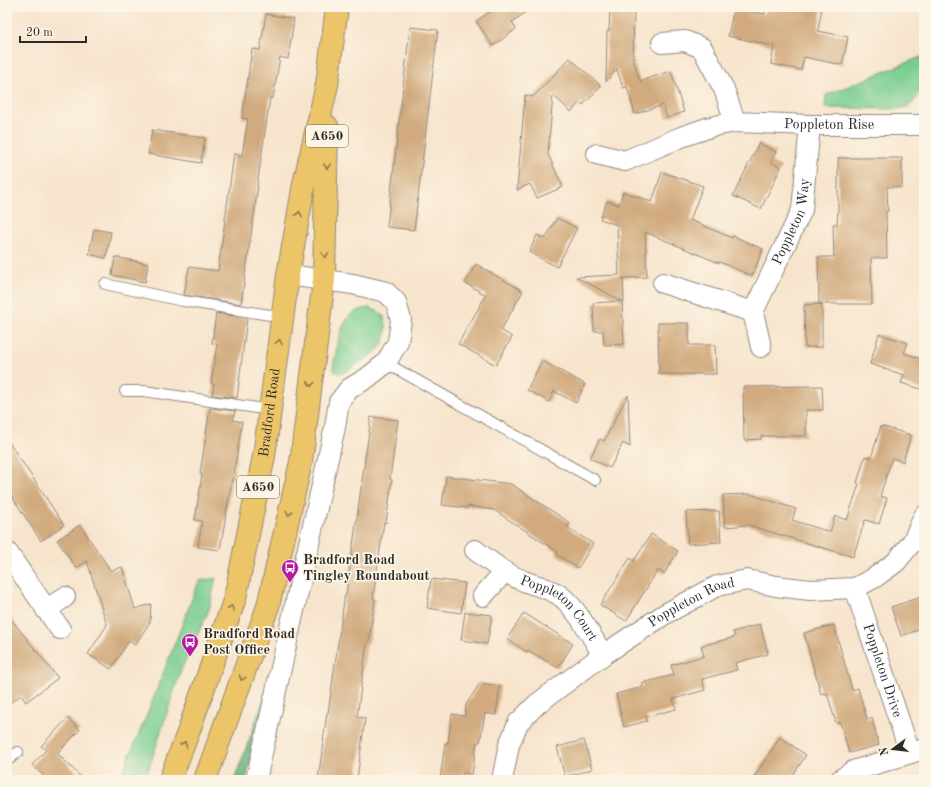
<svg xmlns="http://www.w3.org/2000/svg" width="931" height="787" font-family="'Old Standard TT',serif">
	<rect width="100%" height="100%" fill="#fcf5e5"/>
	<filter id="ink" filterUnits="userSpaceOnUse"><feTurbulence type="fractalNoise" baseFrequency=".025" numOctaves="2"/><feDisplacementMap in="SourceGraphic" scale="8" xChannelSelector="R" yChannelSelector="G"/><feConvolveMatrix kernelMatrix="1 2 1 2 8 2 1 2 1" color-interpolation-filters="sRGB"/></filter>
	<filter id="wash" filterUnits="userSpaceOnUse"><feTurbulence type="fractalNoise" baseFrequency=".012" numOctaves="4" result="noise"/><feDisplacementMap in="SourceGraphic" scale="16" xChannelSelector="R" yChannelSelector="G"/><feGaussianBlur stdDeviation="0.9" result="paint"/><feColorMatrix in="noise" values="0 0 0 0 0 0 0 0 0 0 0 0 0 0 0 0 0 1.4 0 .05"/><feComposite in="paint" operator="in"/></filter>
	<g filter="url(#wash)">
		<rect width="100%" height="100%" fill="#f7e4cc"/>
		<path fill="#79cd90" stroke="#527c5e" d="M923,56C922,71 924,99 907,107C904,108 900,108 897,109L825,108L826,95Z
			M368,308C374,310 381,311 384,317C389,328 385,343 377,351C370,357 363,360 356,365C348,370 344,376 335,372L333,367C336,352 340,322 353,313C357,310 363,309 368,308Z
			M216,578L209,610L181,670L145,780H119L146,717L199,581Z"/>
		<path fill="#62b07a" stroke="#466e52" d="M270,683L246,780H234Z"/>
		<g id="blocks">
			<path fill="#d1ab7f" d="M497,7H533L512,22L516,29L493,46L476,21Z
				M610,7H634L633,59L640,81L671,71L684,112L667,118L663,105L635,114L627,87L623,88L617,69L606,82L607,31H609Z
				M766,7H822L818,31L848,37L842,65L804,57L801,70L771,64L774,46L728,36L734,8L765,14Z
				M266,14L294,19L288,59L280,57L273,98H270L257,186H258L241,304L184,295L189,267L218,271L234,154L242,155L248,119L242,118L252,49L260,50Z
				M410,27L438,30L414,230L387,227Z
				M570,58L601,86L583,105L580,102L571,112L553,95L548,154L563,187L537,198L530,184L517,190L525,95L533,97Z
				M152,130L205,138L201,163L148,154Z
				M759,143L776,152L771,162L781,167L761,209L733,196Z
				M838,158H902V187H887L888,211H886L887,258H871L872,304H819L818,257H834L833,224H837L838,211Z
				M662,172L703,186L690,220L732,238L733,236L763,249L752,276L720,262L719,263L645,232L647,277L623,278L624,302L576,277L619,275L617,225L600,219L607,201L619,205L623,192L652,202Z
				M557,218L577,228L557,267L529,252L537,235L545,239Z
				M94,229L111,232L106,258L89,254Z
				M115,257L148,264L145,282L112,275Z
				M476,264L523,291L501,330L512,337L496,365L458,344L486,295L465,283Z
				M622,301L624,344L604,345L603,331H594L593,303Z
				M822,304V347H805L804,305Z
				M216,313L247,318L237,398L212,395L214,384H211L217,344L212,343Z
				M658,323H689V345H715L716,374H659Z
				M879,334L908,343L904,353L924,360V390L901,383L904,375L870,364Z
				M542,361L585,384L576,403L554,391L549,402L527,390Z
				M822,386L823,410H806V436H761V439L744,440L743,387Z
				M628,395L630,447L623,443L610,468L590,458L600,439L604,441Z
				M210,408L235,411L233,420L242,422L233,479H232L220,550L198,547L202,521L195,520L202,475L200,474Z
				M371,417L398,420L390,479L392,480L386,523L384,522L373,598L375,599L369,642H367L357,717L365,718L357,780H318L327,713H328L345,594L346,595Z
				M881,426L911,435L903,462L892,458L880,496L887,498L879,524L865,520L853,557L748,525L725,527L723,495L750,494L796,509L792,520L830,532L835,516L847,520L859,484L857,483L865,456L871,458Z
				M7,439L64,525L41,541L7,489Z
				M446,476L511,484L570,523L567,527L593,544L578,568L556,554L558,552L494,510L467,506V508L442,505Z
				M719,511L721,542L688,544L686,512Z
				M80,525L111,571L122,567L135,609L151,604L150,622L135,645L129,641L111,669L88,654L107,625L87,561L76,568L57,540Z
				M651,534L678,551L664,574L658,570L626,621L600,605L630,558L634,561Z
				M431,579L465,583L461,613L427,608Z
				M924,596V628L901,636L891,607Z
				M465,612L492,615L487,644L461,640Z
				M524,613L573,644L558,668L528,650L527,652L507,639Z
				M7,614L58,678L26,702L21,695L7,705Z
				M760,624L768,654L735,663L737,670L702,679L705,690L673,699L676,709L646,717L647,721L624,727L616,694L643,687L642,683L674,675L671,665L704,656L701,646L735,637L733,632Z
				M834,625L852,690L858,688L867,719L872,718L879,745L849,753L840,722L836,723L827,693L821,694L804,633Z
				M480,683L500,686L496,715L485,713L480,742H477L472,774L463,773L462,780H440L445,743H448L452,714L465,716L466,705Z
				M68,718L80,730L57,753L84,780H48L32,765L46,750L41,746Z
				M780,737L806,755L790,780H752Z
				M584,740L592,769L565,777L557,747Z"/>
		</g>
	</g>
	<g filter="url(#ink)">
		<use href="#blocks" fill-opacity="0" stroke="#91887c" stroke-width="1"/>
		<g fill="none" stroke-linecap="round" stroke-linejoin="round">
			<defs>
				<path id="service" d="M105,284L183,301L282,317
					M386,363L595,480
					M125,391H144L270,410
					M7,761L18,752"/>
				<g id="minor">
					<path d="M662,43L685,41L702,48L724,89L735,122"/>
					<path id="s1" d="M597,154L625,161L681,137L710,127L735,122L810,125H924"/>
					<path d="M663,283L753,312"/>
					<path id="s2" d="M761,347L753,312L802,210L810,125"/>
					<path id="s3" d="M475,550C491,562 505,574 524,581C536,586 553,589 563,598C580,613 591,636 603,655"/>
					<path d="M7,552L60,629"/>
					<path id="s4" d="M855,588L910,753"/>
					<path d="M483,596L504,572"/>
					<path d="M46,610L65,597"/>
					<path d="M256,780L335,427L339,402L349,389L367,378L386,363L398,342L401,320L396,302L386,292L353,284L288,275"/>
					<path id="s5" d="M502,780L509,745L518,723L537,704L603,655L665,614L717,586L747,580L776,586L810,590L855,588L874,578L896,562L913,541L924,516"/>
					<path d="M840,780L853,771L924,749"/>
				</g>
				<g id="primary">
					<path id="s6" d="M170,780L189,730L235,598L264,456L288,275L304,184L327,85L337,7"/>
					<path d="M205,780L268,606L301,462L324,280L327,126"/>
				</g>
			</defs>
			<use href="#service" stroke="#91887c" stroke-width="12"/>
			<use href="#minor" stroke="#91887c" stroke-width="22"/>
			<use href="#primary" stroke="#91887c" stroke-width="24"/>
			<use href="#service" stroke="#fff" stroke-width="10"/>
			<use href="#minor" stroke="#fff" stroke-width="20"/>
			<use href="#primary" stroke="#ecc569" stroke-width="22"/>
		</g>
		<defs><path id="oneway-chevron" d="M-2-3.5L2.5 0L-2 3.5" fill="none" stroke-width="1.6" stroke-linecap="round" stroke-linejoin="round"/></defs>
		<g stroke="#8c784a">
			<use href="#oneway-chevron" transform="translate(327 166) rotate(90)"/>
			<use href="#oneway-chevron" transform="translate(299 214) rotate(-80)"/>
			<use href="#oneway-chevron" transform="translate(325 255) rotate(92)"/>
			<use href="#oneway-chevron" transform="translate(279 342) rotate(-82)"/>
			<use href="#oneway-chevron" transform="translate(311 384) rotate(97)"/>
			<use href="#oneway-chevron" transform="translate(289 513) rotate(103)"/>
			<use href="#oneway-chevron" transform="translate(231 608) rotate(-71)"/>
			<use href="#oneway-chevron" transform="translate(242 678) rotate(110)"/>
			<use href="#oneway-chevron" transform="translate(184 744) rotate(-69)"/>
		</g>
	</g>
	<defs>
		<symbol id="bus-pin" viewBox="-11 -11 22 30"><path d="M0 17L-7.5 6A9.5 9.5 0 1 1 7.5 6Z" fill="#b5179e" stroke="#fcf5e5"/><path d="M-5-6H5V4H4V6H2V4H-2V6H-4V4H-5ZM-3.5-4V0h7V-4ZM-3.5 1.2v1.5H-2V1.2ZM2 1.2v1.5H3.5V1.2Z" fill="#fff"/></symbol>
	</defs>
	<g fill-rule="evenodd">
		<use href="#bus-pin" x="280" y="558" width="20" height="27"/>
		<use href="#bus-pin" x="180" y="632" width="20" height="27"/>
	</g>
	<g text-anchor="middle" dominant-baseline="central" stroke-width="3.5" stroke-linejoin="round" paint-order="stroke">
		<g fill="#fcf5e5" stroke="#6a6863" stroke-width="1">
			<rect x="306" y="125" width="42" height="22" rx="3"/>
			<rect x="237" y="476" width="42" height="22" rx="3"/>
		</g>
		<g font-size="13" font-weight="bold" fill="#2b2b2b">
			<text x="327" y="136">A650</text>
			<text x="258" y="487">A650</text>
		</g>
		<g font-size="14" fill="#2b2b2b" stroke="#fcf5e5">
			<text stroke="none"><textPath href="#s1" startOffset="240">Poppleton Rise</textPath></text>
			<text stroke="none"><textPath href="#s2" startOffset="135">Poppleton Way</textPath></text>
			<text stroke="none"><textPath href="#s6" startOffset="382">Bradford Road</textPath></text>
			<text stroke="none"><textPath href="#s5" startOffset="272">Poppleton Road</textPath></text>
			<text stroke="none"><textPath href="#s3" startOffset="104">Poppleton Court</textPath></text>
			<text stroke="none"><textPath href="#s4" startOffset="87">Poppleton Drive</textPath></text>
		</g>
		<g font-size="14" font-weight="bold" fill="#2b2b2b" stroke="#fcf5e5" text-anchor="start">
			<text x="303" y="560">Bradford Road<tspan x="303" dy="16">Tingley Roundabout</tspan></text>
			<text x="203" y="634">Bradford Road<tspan x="203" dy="16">Post Office</tspan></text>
		</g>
	</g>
	<rect width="931" height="787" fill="none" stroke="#fcf5e5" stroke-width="24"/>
	<g transform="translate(893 749) rotate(255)" stroke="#fcf5e5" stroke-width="3" paint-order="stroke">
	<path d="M0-3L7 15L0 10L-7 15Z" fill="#2b2b2b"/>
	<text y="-6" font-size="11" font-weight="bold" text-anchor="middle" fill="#2b2b2b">N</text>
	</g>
	<path d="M20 36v6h66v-6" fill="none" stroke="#2b2b2b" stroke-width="2"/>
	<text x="26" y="36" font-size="12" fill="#2b2b2b" stroke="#fcf5e5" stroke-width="3" paint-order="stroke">20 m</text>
</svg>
